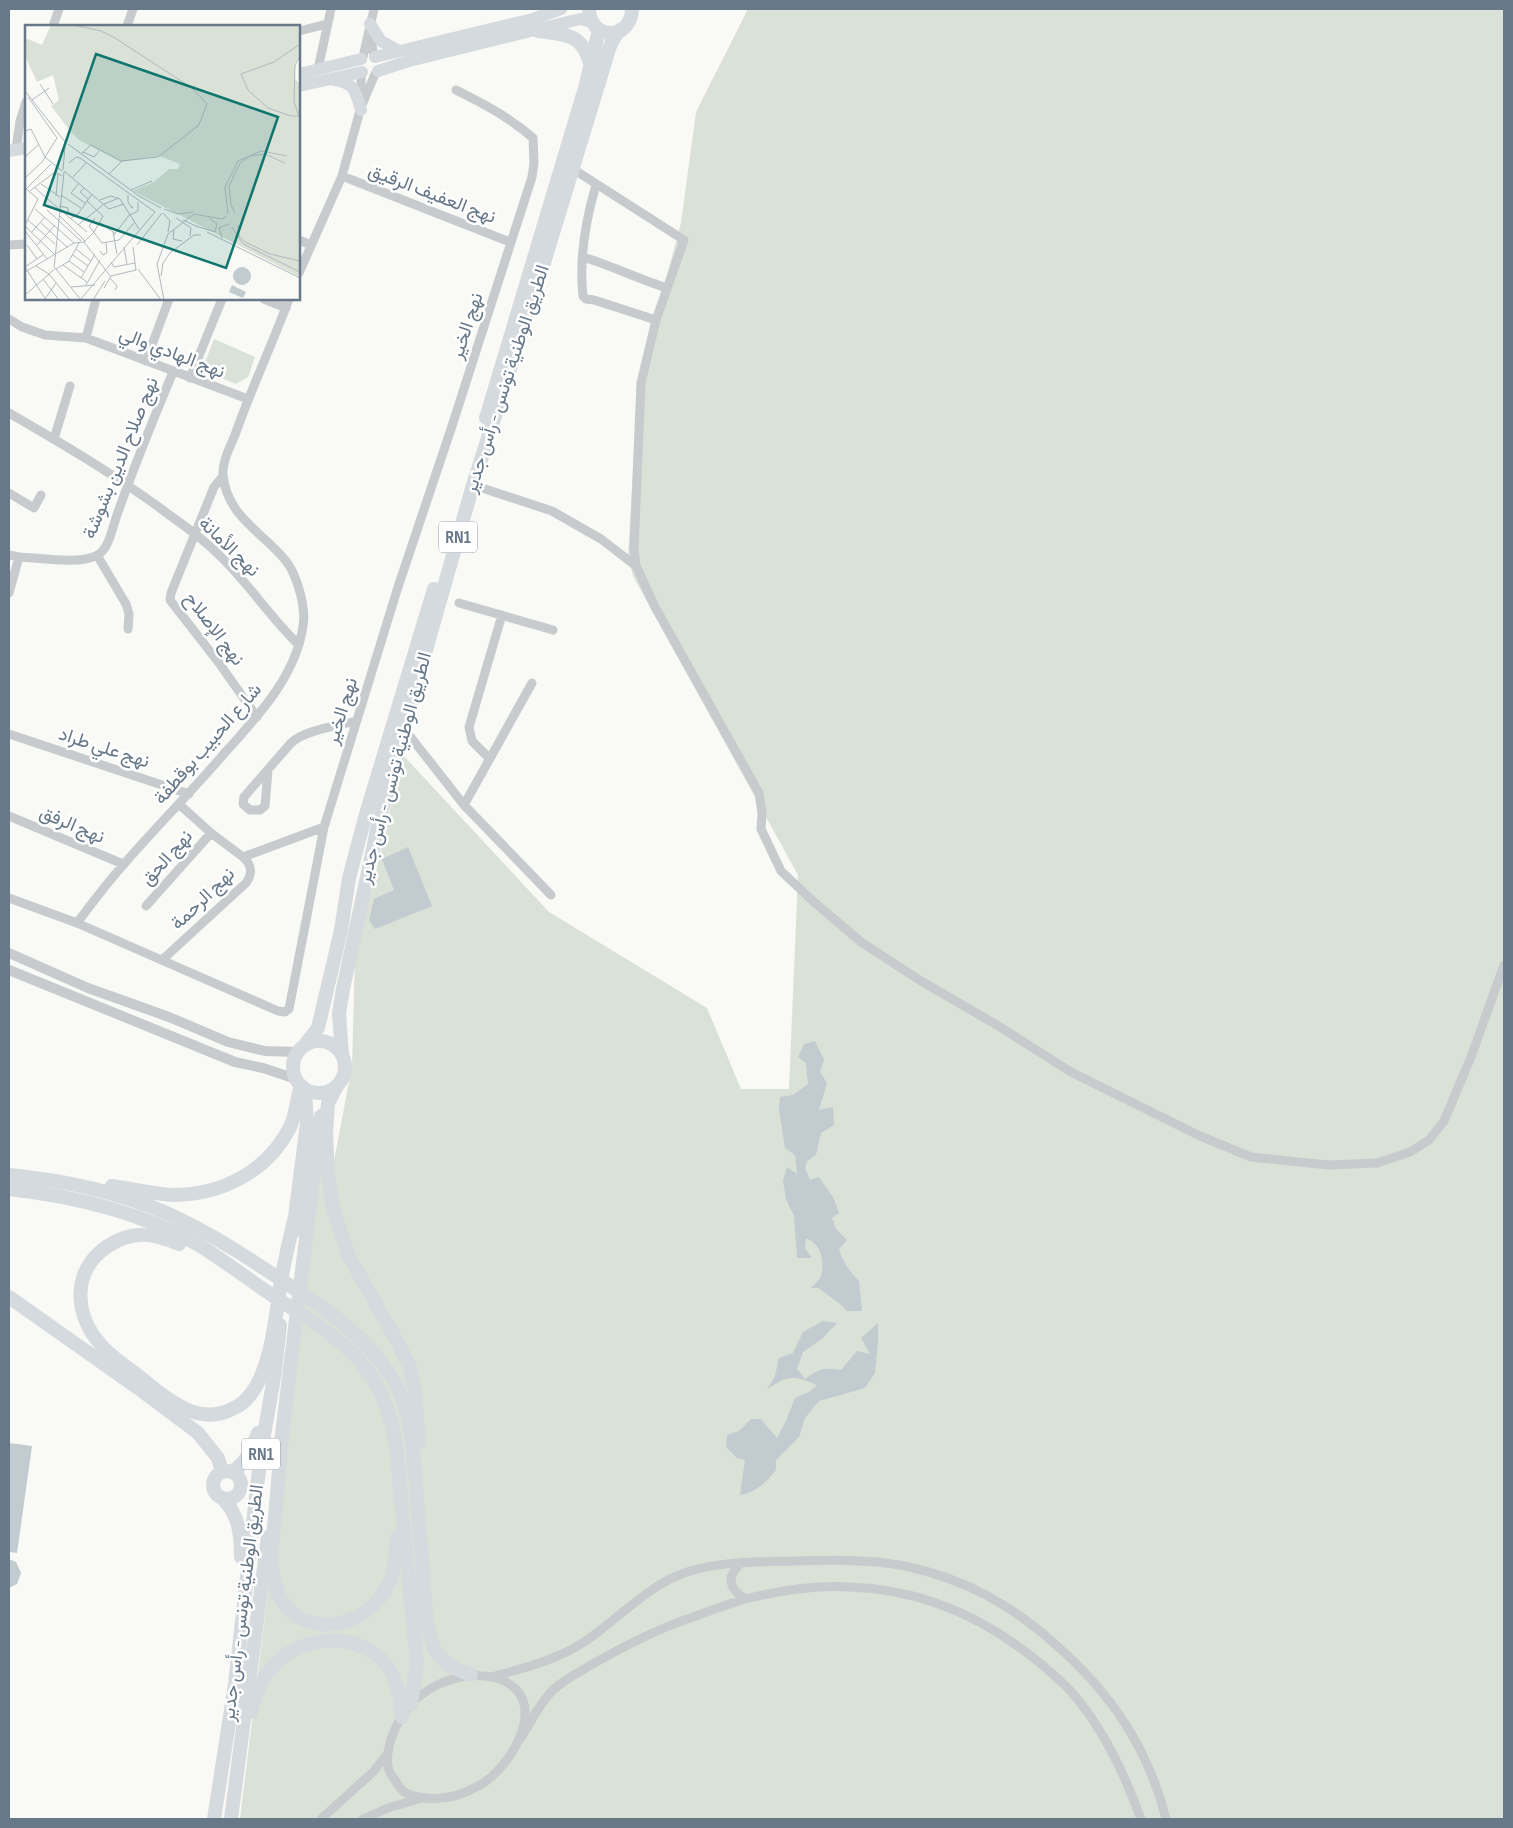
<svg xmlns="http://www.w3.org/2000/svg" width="1513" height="1828" font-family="'Sofia Sans Condensed',Vazirmatn,sans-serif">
	<rect width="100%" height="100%" fill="#f9f9f6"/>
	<path fill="#dae1d7" d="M748,9H1504V1819H240L321,1159L334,1161L352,1066L355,957L387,826L401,753L549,912L707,1008L741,1089H789L798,875L633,576L628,557L638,384L681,223L696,112Z
		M214,339L255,357L248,377L236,384L202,370Z"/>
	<path fill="#c1cbd0" d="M408,847L432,906L375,929L369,920L374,899L394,890L382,859Z
		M815,1041L824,1060L820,1072L827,1083L819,1110L833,1107L834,1125L821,1133L816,1155L807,1161L805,1169L810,1180L819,1177L833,1197L839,1213L832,1218L836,1229L847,1240L839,1249C843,1262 849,1271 859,1281L862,1311H847C839,1301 829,1297 819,1288H811C814,1285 819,1280 821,1276C825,1260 821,1244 806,1238L805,1248L812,1258H797L794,1216L786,1199L783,1181L787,1167L797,1174L795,1155L785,1148L779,1110L780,1097L793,1095L808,1084L806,1063L798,1057L804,1044Z
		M823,1321L837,1323L823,1338L803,1352L797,1369L805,1379C820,1369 822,1367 841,1370L857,1351L870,1354L861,1338L878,1323V1343L875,1373L865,1388L819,1401L805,1418L799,1437L776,1460V1470C766,1482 757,1492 740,1495L745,1460L737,1458L726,1447L727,1435L739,1431L751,1419H761L777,1438L786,1421L795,1398L809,1392L817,1385C794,1375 788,1375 767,1389L775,1376L779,1358L793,1353L803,1332Z
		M9,1443L32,1446L17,1553L9,1552Z
		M9,1559L16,1562L21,1573L17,1584L9,1588Z"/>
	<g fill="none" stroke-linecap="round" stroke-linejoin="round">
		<path stroke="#c7cbce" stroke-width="9" d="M53,26L59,9
			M127,26L133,9
			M299,31L327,24
			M370,34L374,56
			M363,57L374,9
			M318,69L331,9
			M361,102V80L362,72
			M16,149L20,121L26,102
			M573,169L684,240L656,320L641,383L634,549L636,566L655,607L759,793L762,813L761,829L781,871L814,902L861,942L921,981L997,1025L1071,1072L1198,1135L1251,1157L1328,1165L1377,1163L1410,1152L1429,1140L1444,1121L1471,1057L1504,965
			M342,176L510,242
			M596,185C586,219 579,260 583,296L586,299L594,300L656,320
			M299,240L311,245
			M9,245L26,244
			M583,257C612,266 639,279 667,288
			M299,273L342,176L361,107L375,74
			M264,299L286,308
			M9,319L22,327L45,335L86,338L248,399
			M86,338L96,299
			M146,361L169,299
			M190,378L222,299
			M9,413C61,443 112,473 160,508C180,523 200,536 217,553C247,581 269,616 298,644
			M54,439L70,386
			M223,476L214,487L171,593L170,600L219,663L257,717
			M473,485L552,511L601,539L636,566
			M9,493L34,508L41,495
			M9,555L19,557C41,558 79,565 98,555C109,548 112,529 116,518C133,468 153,420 173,372
			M97,555L126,604L129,614L128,629
			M9,593L19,557
			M459,603L553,630
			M405,730L464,805L551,895
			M9,734L189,794
			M489,758L472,741L469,727L502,615
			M268,770L265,806L260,810H250L243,804L244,797L291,743C305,730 337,726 356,721
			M180,805L211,833L243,857L324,827
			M464,805L532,683
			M9,816L123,864
			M9,898L77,923L278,1011L285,1012L289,1009L324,827L398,587L451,429L532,177L534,163L533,138C509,117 484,104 456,90
			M146,906L211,833
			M77,923C92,903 107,883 124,864C156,827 191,792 223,755C256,718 296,677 303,626C305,616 303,605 301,596C298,584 294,571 286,561C263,532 227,517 223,475C222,462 230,447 235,435C251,389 272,345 289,299
			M162,960L246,883C253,873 252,865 243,857
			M742,1562C726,1576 728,1588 745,1599
			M471,1675C483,1676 497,1676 508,1683C548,1707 509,1769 480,1785C459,1797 435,1803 411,1795C403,1793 399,1787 395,1780C393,1777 390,1774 389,1770C383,1750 397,1719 411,1704C428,1686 448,1679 471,1675Z
			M492,1677C523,1668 557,1660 584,1642C619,1619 646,1586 687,1572C721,1561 758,1562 794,1561C831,1560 868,1559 905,1566C965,1579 1010,1604 1055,1644C1110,1692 1148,1747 1166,1819
			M520,1739C530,1724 539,1704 552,1691C563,1680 578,1673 591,1665C624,1646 657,1629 693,1617C710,1611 728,1604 745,1599C778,1591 816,1585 849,1587C921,1589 986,1618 1041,1664C1053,1674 1065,1684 1075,1696C1105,1732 1125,1775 1141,1819
			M321,1819L373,1772L388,1753
			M363,1819L388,1808L422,1798"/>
		<path stroke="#c7cbce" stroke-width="10" d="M9,953L88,988L169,1017L228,1042L265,1051L298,1052
			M9,970L235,1062L263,1068L296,1079"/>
		<path stroke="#d5dade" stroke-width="12" d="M370,24L381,41L397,50
			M375,57L533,19L561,9
			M378,71L409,61L580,19L592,22
			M299,74L361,59
			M334,80C355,82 356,93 361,110
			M299,86L362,72
			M9,151L26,148"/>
		<path stroke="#d5dade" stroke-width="14" d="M589,9C590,41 631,41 632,9
			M538,31C568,35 582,33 591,66
			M486,418L585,88L599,30
			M293 1067a26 26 0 1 1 52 0a26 26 0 1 1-52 0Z
			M304,1046L318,1028L341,930L349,878L366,814L434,589
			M342,1055L339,1013L343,989L379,821L430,636L473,485L543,266L610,46L616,35L620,30
			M293,1232L307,1124L305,1089
			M281,1442L321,1116
			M232,1472C249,1460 250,1451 258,1433
			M224,1500C239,1515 241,1536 241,1557
			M251,1712C254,1696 263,1676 275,1664C304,1634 360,1631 387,1666C398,1681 401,1699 402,1717
			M214,1819L235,1684L261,1452L275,1372L280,1325
			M231,1819L268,1537"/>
		<path stroke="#d5dade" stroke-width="14" d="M337,1086L328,1103L326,1134L328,1172L333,1208L348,1255L397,1341L410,1367L415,1393L419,1442
			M9,1175C61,1180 115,1191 164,1212C221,1237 272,1274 323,1308C352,1329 379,1353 396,1385C413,1419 414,1462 417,1500C420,1539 424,1578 426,1617C432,1652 437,1663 471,1675
			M112,1186C133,1189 153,1194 173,1195C222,1195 268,1171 290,1127C297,1113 296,1099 301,1086
			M9,1189C73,1196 140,1212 197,1244C222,1259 245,1277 269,1293C337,1339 383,1358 396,1447L417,1663L411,1704
			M179,1244C152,1233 133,1230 108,1246C71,1270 74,1315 101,1345C110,1356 124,1365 136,1374C162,1395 196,1428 232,1409C239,1406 246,1401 250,1395C272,1369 276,1310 282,1276C285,1257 290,1239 294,1220
			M9,1297L138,1388L198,1433L218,1458L222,1472
			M283,1430C280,1455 278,1481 276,1506C274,1534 267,1566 278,1593C298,1640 361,1630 384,1592C395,1575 396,1557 397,1537
			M213 1485a14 14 0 1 1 28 0a14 14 0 1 1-28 0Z"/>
	</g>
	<g text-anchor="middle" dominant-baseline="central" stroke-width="5" stroke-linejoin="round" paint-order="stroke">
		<g fill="#fff" stroke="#95a0ac" stroke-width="1">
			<rect x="439" y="521.5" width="38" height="31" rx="4"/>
			<rect x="242" y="1438.5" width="38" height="31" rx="4"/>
		</g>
		<g font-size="18" font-weight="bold" fill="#677889">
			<text x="458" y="537">RN1</text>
			<text x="261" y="1454">RN1</text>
		</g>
		<g font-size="19" fill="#677889" stroke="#fff">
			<text transform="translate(432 194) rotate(21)">نهج العفيف الرقيق</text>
			<text transform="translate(467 326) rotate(-72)">نهج الخير</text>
			<text transform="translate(172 353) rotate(21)">نهج الهادي والي</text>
			<text transform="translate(507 379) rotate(-72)">الطريق الوطنية تونس - رأس جدير</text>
			<text transform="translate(121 458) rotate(-68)">نهج صلاح الدين بشوشة</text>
			<text transform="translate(229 547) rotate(44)">نهج الأمانة</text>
			<text transform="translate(214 629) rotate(53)">نهج الإصلاح</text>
			<text transform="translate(342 711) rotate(-73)">نهج الخير</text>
			<text transform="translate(208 744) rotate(-49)">شارع الحبيب بوقطفة</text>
			<text transform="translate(104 748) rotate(18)">نهج علي طراد</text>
			<text transform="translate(395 768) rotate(-75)">الطريق الوطنية تونس - رأس جدير</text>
			<text transform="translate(72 825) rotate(23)">نهج الرفق</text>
			<text transform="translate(167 858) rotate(-48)">نهج الحق</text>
			<text transform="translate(203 899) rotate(-44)">نهج الرحمة</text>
			<text transform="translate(243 1603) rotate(-83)">الطريق الوطنية تونس - رأس جدير</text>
		</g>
	</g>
	<g transform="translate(25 25)">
		<rect width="275" height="275" fill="#f9f9f6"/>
		<path d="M26,0H275V30L270,38V54L275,59V252L108,166L129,157L144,144H153L155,139L134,131L96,137L54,115L46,107L26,81L34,75L28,50L12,57L0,31V13L17,20Z" fill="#dae1d7"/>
		<path d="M208 251a9 9 0 1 1 18 0a9 9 0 1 1-18 0ZM207,260L221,267L218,273L204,267Z" fill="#c1cbd0"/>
		<path fill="none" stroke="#b2b9c0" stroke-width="1" d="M49,0L76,6L90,13L167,63L182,79L174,100L133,132L96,136L66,120L56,129M275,19L249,37L216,49L223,65L243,83L266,91H274L269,77L270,40L275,31M15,59L28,79M0,66L41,118M7,75L24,63M0,106L6,104L20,132L37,146M43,119L114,171L136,183M58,127L69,132L74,126M0,132L13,120M44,138L51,132L55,133L130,187L55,275M38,145L40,122M39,146L84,184L99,179M84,149L97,136M48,152L61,138M0,153L17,137L32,113L3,72M54,158L46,168L60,178M16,159L35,172M0,163L13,174L0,200M10,163L34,184M59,163L55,167L63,174M1,164L26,139M106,165L127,156M5,166L30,147L37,151M36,170L56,183M103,170V177L107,183H108L105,180M31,171L33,149M75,175L86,171L95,174L114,204M34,181L43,183V190M10,184L49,218M139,184L153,189L168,187M22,185L56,216M138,188L145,196L143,207M210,188L206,180L204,161L215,138L225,131L240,129L260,138M40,189L62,207M203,189L200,162L213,136L236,126L262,131M34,190L60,216M105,190L113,186V177M46,193L53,189L67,169M70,193L64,201L77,218L94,215L109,198M151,193L166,203L165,211M3,195L30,219M158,195L173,202M16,198L42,222M75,198L90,208M53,200L79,179L94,173M213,200L214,211L220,217L245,229L275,236M0,201L29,229M171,201L190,207L192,199L184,193M207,202L218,219L275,247M149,205L148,214L157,216M0,206L22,234M88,207L92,229M182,207L275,253M6,208L20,192M89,210L105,189M197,213L194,203L204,199M59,217L69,207L78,191L62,176M59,217L86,252M2,220L12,234M12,220L30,200M112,220L137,188M99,222L102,239M51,224L66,236M75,226L78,230L82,228L81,218M48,230L63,241M44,236L59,247M86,237L89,242L110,238M38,240L62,257M11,241L24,249L45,275M0,242L21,275M0,242L19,229M29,243L39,147M31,244L56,275M31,244L44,236L54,218M113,244L136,275M0,247L49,218L59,217M136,251L138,238L145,228L169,210H176M56,253L70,229M85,253L92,261L90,265M18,254L34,275M61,260L75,235M46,262L70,260M79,263L86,251L111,245L108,222M0,270L31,243M20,274L31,258M68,275L80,256M139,275L132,239L143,209L169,189L197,194L202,191"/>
		<path fill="#0f766e" fill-opacity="0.15" stroke="#0f766e" stroke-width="2.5" d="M71,29L253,92L201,243L19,180Z"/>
		<rect width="275" height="275" fill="none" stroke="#677889" stroke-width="2.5"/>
	</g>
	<rect width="1513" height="1828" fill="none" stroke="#677889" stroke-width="20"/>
</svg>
